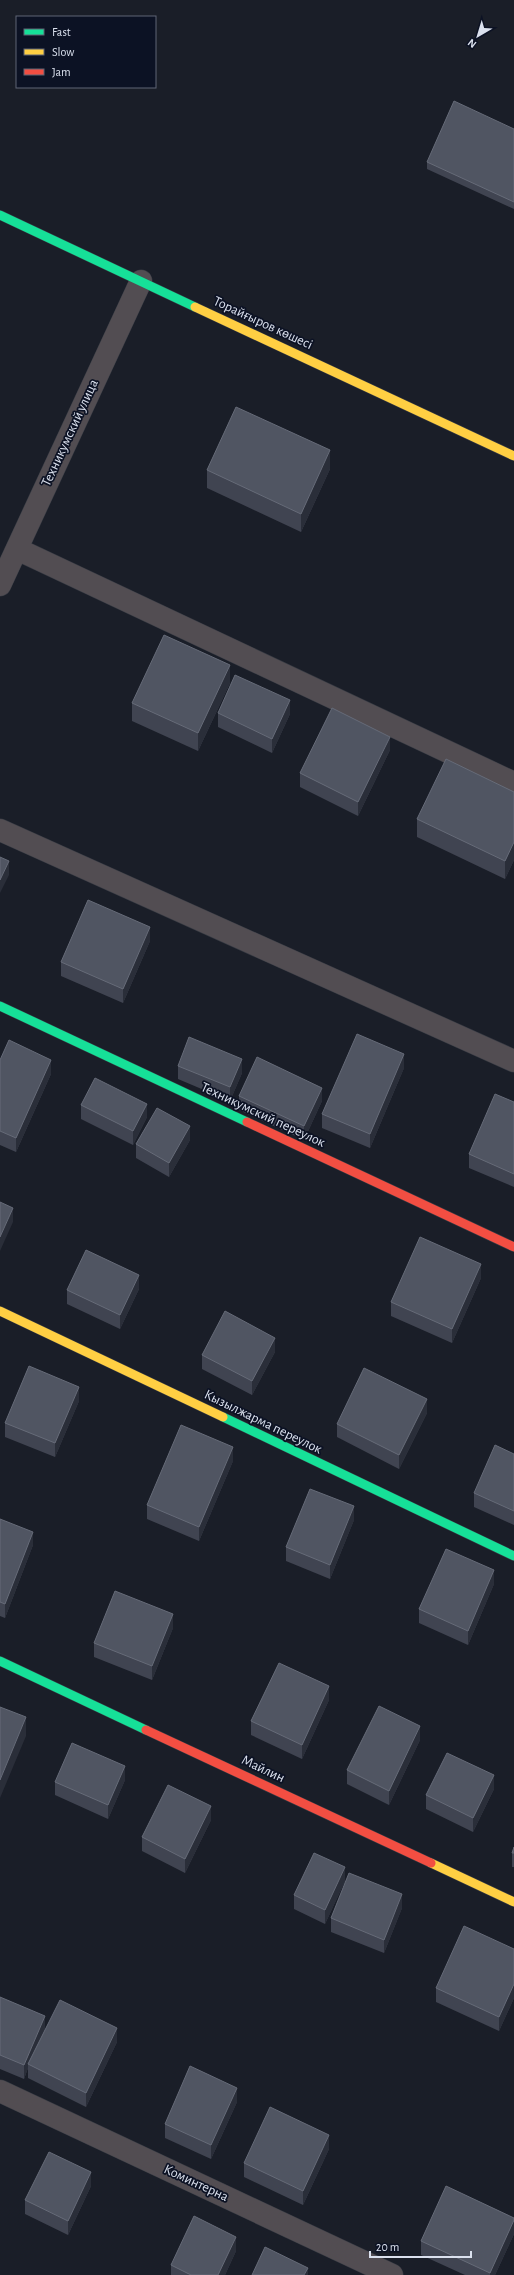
<svg xmlns="http://www.w3.org/2000/svg" width="514" height="2275" font-family="'Alegreya Sans',sans-serif">
	<rect width="100%" height="100%" fill="#1a1e28"/>
	<g fill="none" stroke-linecap="round" stroke-linejoin="round">
		<defs>
			<path id="street" d="M17,549L514,783
				M0,585L141,281
				M0,830L514,1061
				M0,2091L392,2275"/>
			<path id="fast" d="M0,215L195,307
				M0,1006L247,1122
				M223,1417L514,1556
				M0,1661L146,1730"/>
			<path id="slow" d="M195,307L514,456
				M0,1311L223,1417
				M431,1863L514,1902"/>
			<path id="jam" d="M247,1122L514,1247
				M146,1730L431,1863"/>
		</defs>
		<use href="#street" stroke="#363a43" stroke-width="23"/>
		<use href="#fast" stroke="#363a43" stroke-width="10"/>
		<use href="#slow" stroke="#363a43" stroke-width="10"/>
		<use href="#jam" stroke="#363a43" stroke-width="10"/>
		<use href="#street" stroke="#524d52" stroke-width="22"/>
		<use href="#fast" stroke="#16e098" stroke-width="9"/>
		<use href="#slow" stroke="#ffcf43" stroke-width="9"/>
		<use href="#jam" stroke="#f24e42" stroke-width="9"/>
	</g>
	<path fill="#404451" d="M514,129V209L427,169V162Z
		M330,469L301,532L207,488V470Z
		M230,683L198,751L132,721V703Z
		M218,713L290,714L272,753L218,727Z
		M390,750L358,816L300,787V773Z
		M514,792V860L505,879L417,837V819Z
		M150,941L123,1003L61,976V962Z
		M0,1060L51,1074L16,1152L0,1145Z
		M178,1066L242,1073L230,1101L178,1079Z
		M404,1068L370,1148L322,1128V1114Z
		M239,1096L322,1101L304,1140L239,1110Z
		M514,1102V1187L469,1168V1154Z
		M81,1105L147,1117L133,1145L81,1119Z
		M190,1140L169,1177L136,1158V1144Z
		M481,1278L452,1343L391,1316V1302Z
		M139,1289L120,1329L67,1304V1290Z
		M275,1352L252,1395L202,1369V1355Z
		M79,1401L55,1457L5,1437V1423Z
		M427,1413L399,1469L337,1437V1424Z
		M514,1454V1525L474,1507V1493Z
		M233,1461L199,1541L147,1519V1505Z
		M0,1519L33,1545L5,1618L0,1616Z
		M354,1520L330,1579L286,1561V1547Z
		M494,1584L468,1645L419,1623V1609Z
		M173,1628L152,1680L94,1657V1643Z
		M329,1700L302,1759L251,1735V1721Z
		M420,1740L389,1805L347,1784V1770Z
		M125,1780L108,1819L55,1795V1782Z
		M494,1789L473,1832L426,1809V1795Z
		M211,1820L185,1873L142,1851V1837Z
		M514,1847V1867H512V1853Z
		M345,1881L325,1924L294,1909V1895Z
		M402,1908L384,1953L331,1932V1918Z
		M514,1949V1998L499,2031L436,2002V1988Z
		M0,1997L45,2030L40,2041L117,2042L86,2107L28,2078V2068L24,2079L0,2069Z
		M237,2102L211,2159L165,2138V2124Z
		M329,2149L303,2205L244,2177V2163Z
		M91,2186L68,2235L25,2214V2200Z
		M514,2218V2234L495,2275H465L421,2255V2241Z
		M236,2251L225,2275H171V2265Z"/>
	<path fill="#2a2e39" d="M330,450V469L301,532V514Z
		M230,665V683L198,751V733Z
		M290,700V714L272,753V739Z
		M390,737V750L358,816V802Z
		M514,842V860L505,879V861Z
		M9,861V875L0,893V880Z
		M150,927V941L123,1003V989Z
		M404,1054V1068L370,1148V1134Z
		M242,1059V1073L230,1101V1087Z
		M51,1060V1074L16,1152V1138Z
		M322,1088V1101L304,1140V1126Z
		M147,1104V1117L133,1145V1131Z
		M190,1126V1140L169,1177V1163Z
		M13,1208V1222L0,1251V1237Z
		M481,1264V1278L452,1343V1329Z
		M139,1275V1289L120,1329V1315Z
		M275,1338V1352L252,1395V1381Z
		M79,1387V1401L55,1457V1443Z
		M427,1399V1413L399,1469V1455Z
		M233,1447V1461L199,1541V1527Z
		M354,1506V1520L330,1579V1565Z
		M33,1532V1545L5,1618V1604Z
		M494,1570V1584L468,1645V1631Z
		M173,1614V1628L152,1680V1666Z
		M329,1686V1700L302,1759V1745Z
		M26,1717V1736L0,1798V1780Z
		M420,1726V1740L389,1805V1791Z
		M125,1766V1780L108,1819V1805Z
		M494,1775V1789L473,1832V1818Z
		M211,1806V1820L185,1873V1859Z
		M345,1867V1881L325,1924V1910Z
		M402,1894V1908L384,1953V1940Z
		M514,1984V1998L499,2031V2017Z
		M45,2016V2030L30,2065L28,2064V2068L24,2079V2065Z
		M117,2028V2042L86,2107V2093Z
		M237,2088V2102L211,2159V2145Z
		M329,2135V2149L303,2205V2191Z
		M91,2172V2186L68,2235V2221Z
		M514,2220V2234L495,2275H490V2273Z
		M236,2237V2251L225,2275H218Z
		M308,2268V2275H304Z"/>
	<path fill="#505562" stroke="#666b78" d="M454,101L514,129V202L427,162Z
		M236,407L330,450L301,514L207,470Z
		M164,635L230,665L198,733L132,703Z
		M235,675L290,700L272,739L218,713Z
		M332,708L390,737L358,802L300,773Z
		M446,759L514,792V842L505,861L417,819Z
		M0,857L9,861L0,880Z
		M88,900L150,927L123,989L61,962Z
		M357,1034L404,1054L370,1134L322,1114Z
		M189,1037L242,1059L230,1087L178,1066Z
		M9,1040L51,1060L16,1138L0,1131V1060Z
		M257,1057L322,1088L304,1126L239,1096Z
		M95,1078L147,1104L133,1131L81,1105Z
		M495,1094L514,1102V1174L469,1154Z
		M157,1108L190,1126L169,1163L136,1144Z
		M0,1202L13,1208L0,1237Z
		M420,1237L481,1264L452,1329L391,1302Z
		M86,1250L139,1275L120,1315L67,1290Z
		M225,1311L275,1338L252,1381L202,1355Z
		M29,1366L79,1387L55,1443L5,1423Z
		M364,1368L427,1399L399,1455L337,1424Z
		M181,1425L233,1447L199,1527L147,1505Z
		M495,1445L514,1454V1511L474,1493Z
		M310,1489L354,1506L330,1565L286,1547Z
		M0,1519L33,1532L5,1604L0,1602Z
		M446,1549L494,1570L468,1631L419,1609Z
		M115,1591L173,1614L152,1666L94,1643Z
		M279,1663L329,1686L302,1745L251,1721Z
		M379,1706L420,1726L389,1791L347,1770Z
		M0,1707L26,1717L0,1780Z
		M72,1743L125,1766L108,1805L55,1782Z
		M447,1753L494,1775L473,1818L426,1795Z
		M168,1785L211,1806L185,1859L142,1837Z
		M514,1847V1853H512Z
		M314,1853L345,1867L325,1910L294,1895Z
		M349,1873L402,1894L384,1940L331,1918Z
		M464,1926L514,1949V1984L499,2017L436,1988Z
		M0,1997L45,2016L24,2065L0,2055Z
		M60,2000L117,2028L86,2093L28,2064Z
		M190,2066L237,2088L211,2145L165,2124Z
		M270,2107L329,2135L303,2191L244,2163Z
		M49,2152L91,2172L68,2221L25,2200Z
		M446,2186L514,2218V2220L490,2273L421,2241Z
		M194,2216L236,2237L218,2275H191L171,2265Z
		M265,2247L308,2268L304,2275H252Z"/>
	<g text-anchor="middle" dominant-baseline="central" stroke-width="3.5" stroke-linejoin="round" paint-order="stroke">
		<g font-size="14" fill="#dbe1ee" stroke="#0c1224">
			<text transform="translate(263 323) rotate(25)">Торайғыров көшесі</text>
			<text transform="translate(70 433) rotate(-65)">Техникумский улица</text>
			<text transform="translate(263 1115) rotate(25)">Техникумский переулок</text>
			<text transform="translate(263 1422) rotate(26)">Кызылжарма переулок</text>
			<text transform="translate(263 1769) rotate(25)">Майлин</text>
			<text transform="translate(196 2183) rotate(25)">Коминтерна</text>
		</g>
	</g>
	<rect x="16" y="16" width="140" height="72" fill="#0c1224" stroke="#5f6575"/>
	<rect x="24" y="29" width="20" height="6" fill="#16e098" stroke="#5f6575"/>
	<text x="52" y="36" font-size="12" fill="#dbe1ee">Fast</text>
	<rect x="24" y="49" width="20" height="6" fill="#ffcf43" stroke="#5f6575"/>
	<text x="52" y="56" font-size="12" fill="#dbe1ee">Slow</text>
	<rect x="24" y="69" width="20" height="6" fill="#f24e42" stroke="#5f6575"/>
	<text x="52" y="76" font-size="12" fill="#dbe1ee">Jam</text>
	<g transform="translate(478 36) rotate(218)" stroke="#0c1224" stroke-width="3" paint-order="stroke">
	<path d="M0-3L7 15L0 10L-7 15Z" fill="#dbe1ee"/>
	<text y="-6" font-size="11" font-weight="bold" text-anchor="middle" fill="#dbe1ee">N</text>
	</g>
	<path d="M370 2251v6h101v-6" fill="none" stroke="#dbe1ee" stroke-width="2"/>
	<text x="376" y="2251" font-size="12" fill="#dbe1ee" stroke="#0c1224" stroke-width="3" paint-order="stroke">20 m</text>
</svg>
